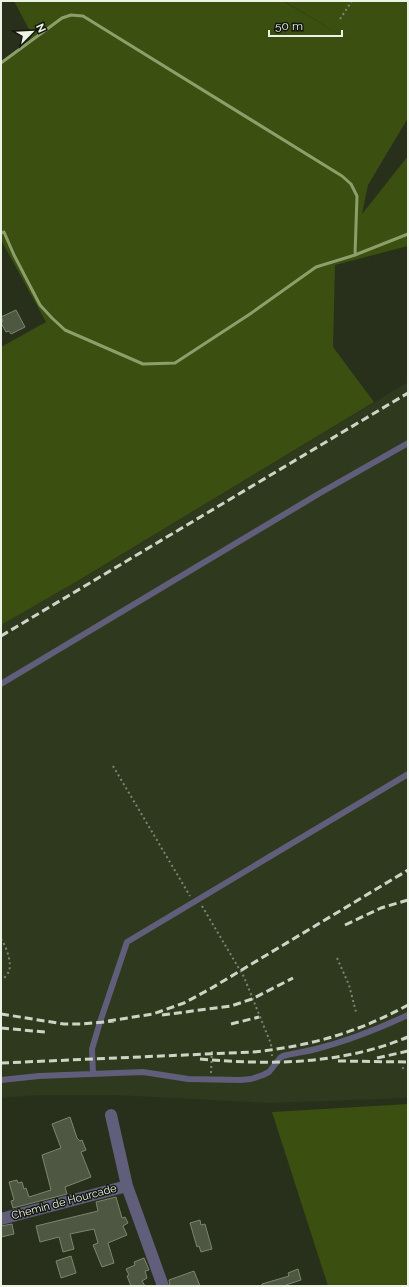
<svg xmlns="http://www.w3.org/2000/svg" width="409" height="1287" font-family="Raleway,sans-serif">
	<rect width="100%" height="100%" fill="#28301b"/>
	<path fill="#2f391e" d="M408,382V1098L269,1103L115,1095H37L1,1098V625L77,582Z"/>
	<path fill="#3b4f10" d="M14,1H283L362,48L284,1H408V118L368,185L362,214L408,156V246L335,265L333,347L374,402L76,582L1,625V347L46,322L1,240V62L29,41L32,35Z
		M408,1104V1286H328L272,1112Z"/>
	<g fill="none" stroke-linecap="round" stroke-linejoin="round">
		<path stroke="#8c9f6a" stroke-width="3" d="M1,63L62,18L71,15L83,16L342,176L351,184L357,196L355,255L408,234
			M1,233L4,232L14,255L40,305L52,318L65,330L143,364L175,363L250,314L316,267L355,255"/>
	</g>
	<path fill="#4e5741" stroke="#7c866e" d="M16,310L25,327L11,334L9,331L6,332L1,323L3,321L1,317Z
		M70,1117L77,1138L80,1141L82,1140L86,1150L81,1152L91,1177L65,1187L67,1194L13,1208L11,1201L14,1200L9,1182L17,1180L18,1183L22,1182L24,1189L26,1188L29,1197L51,1190L42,1155L61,1148L52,1124Z
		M116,1197L122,1218L125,1217L128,1223L123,1226L127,1235L108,1243L114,1263L102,1267L93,1245L98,1243L94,1229L70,1234L74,1249L63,1252L59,1237L40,1242L36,1226L98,1211L96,1202Z
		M200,1220L201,1225L205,1224L212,1249L201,1252L199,1246L197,1247L190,1223Z
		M12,1224L14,1234L1,1237V1226Z
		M71,1256L76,1273L61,1278L56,1261Z
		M144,1258L149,1270L145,1271L147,1278L142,1281L145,1286H131L127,1276L129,1275L126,1269L135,1265L134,1262Z
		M298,1269L301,1280L283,1286H262V1284L289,1276L288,1273Z
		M194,1271L200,1286H170L169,1280Z"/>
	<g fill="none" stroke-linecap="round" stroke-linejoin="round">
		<path stroke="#7d8472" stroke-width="2" stroke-dasharray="2 3" stroke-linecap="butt" d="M340,19L352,1
			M113,766L190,896
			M202,906L244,977L271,1044L272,1056
			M1,939C6,946 12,962 9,971C8,974 5,977 3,979
			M337,958L349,985L356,1012
			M402,1068L408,1069
			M211,1073L212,1048"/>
		<path stroke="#605e7b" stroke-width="6" d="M1,684L320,493L408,443
			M93,1074L92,1049L100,1022L127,942L408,774
			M1,1080L39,1076L143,1072L188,1079L240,1080L251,1079L263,1075L269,1072L280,1058L283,1056C294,1053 305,1052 316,1049C348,1041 378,1029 408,1015"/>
		<path stroke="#605e7b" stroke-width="12" d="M111,1115L127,1186L163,1286
			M1,1219L127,1186"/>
		<path stroke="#ced4c5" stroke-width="3" stroke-dasharray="8 4" stroke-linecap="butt" d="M1,636L408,393
			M345,925L381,908L408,900
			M1,1014L64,1024H82L114,1021
			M162,1015L231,1006L252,999L293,978
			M108,1021L153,1014L184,1003L210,989L408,870
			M231,1024L259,1017
			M1,1028L45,1032
			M377,1058L408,1051
			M200,1059C272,1065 340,1065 408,1037
			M338,1061L408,1062
			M1,1063L253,1052C311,1046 356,1033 408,1005"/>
	</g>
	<g text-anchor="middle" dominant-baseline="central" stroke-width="3" stroke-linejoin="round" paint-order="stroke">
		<g font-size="11" fill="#ecf2e4" stroke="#13170e">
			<text transform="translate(64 1202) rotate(-15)">Chemin de Hourcade</text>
		</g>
	</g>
	<rect width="409" height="1287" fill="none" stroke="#ecf2e4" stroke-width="4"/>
	<g transform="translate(32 32) rotate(66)" stroke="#13170e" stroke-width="3" paint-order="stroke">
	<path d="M0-3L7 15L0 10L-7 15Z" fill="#ecf2e4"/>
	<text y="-6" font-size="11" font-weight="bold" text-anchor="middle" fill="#ecf2e4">N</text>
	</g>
	<path d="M269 30v6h73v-6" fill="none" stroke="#ecf2e4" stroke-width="2"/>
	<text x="275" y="30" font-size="12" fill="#ecf2e4" stroke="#13170e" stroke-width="3" paint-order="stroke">50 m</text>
</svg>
